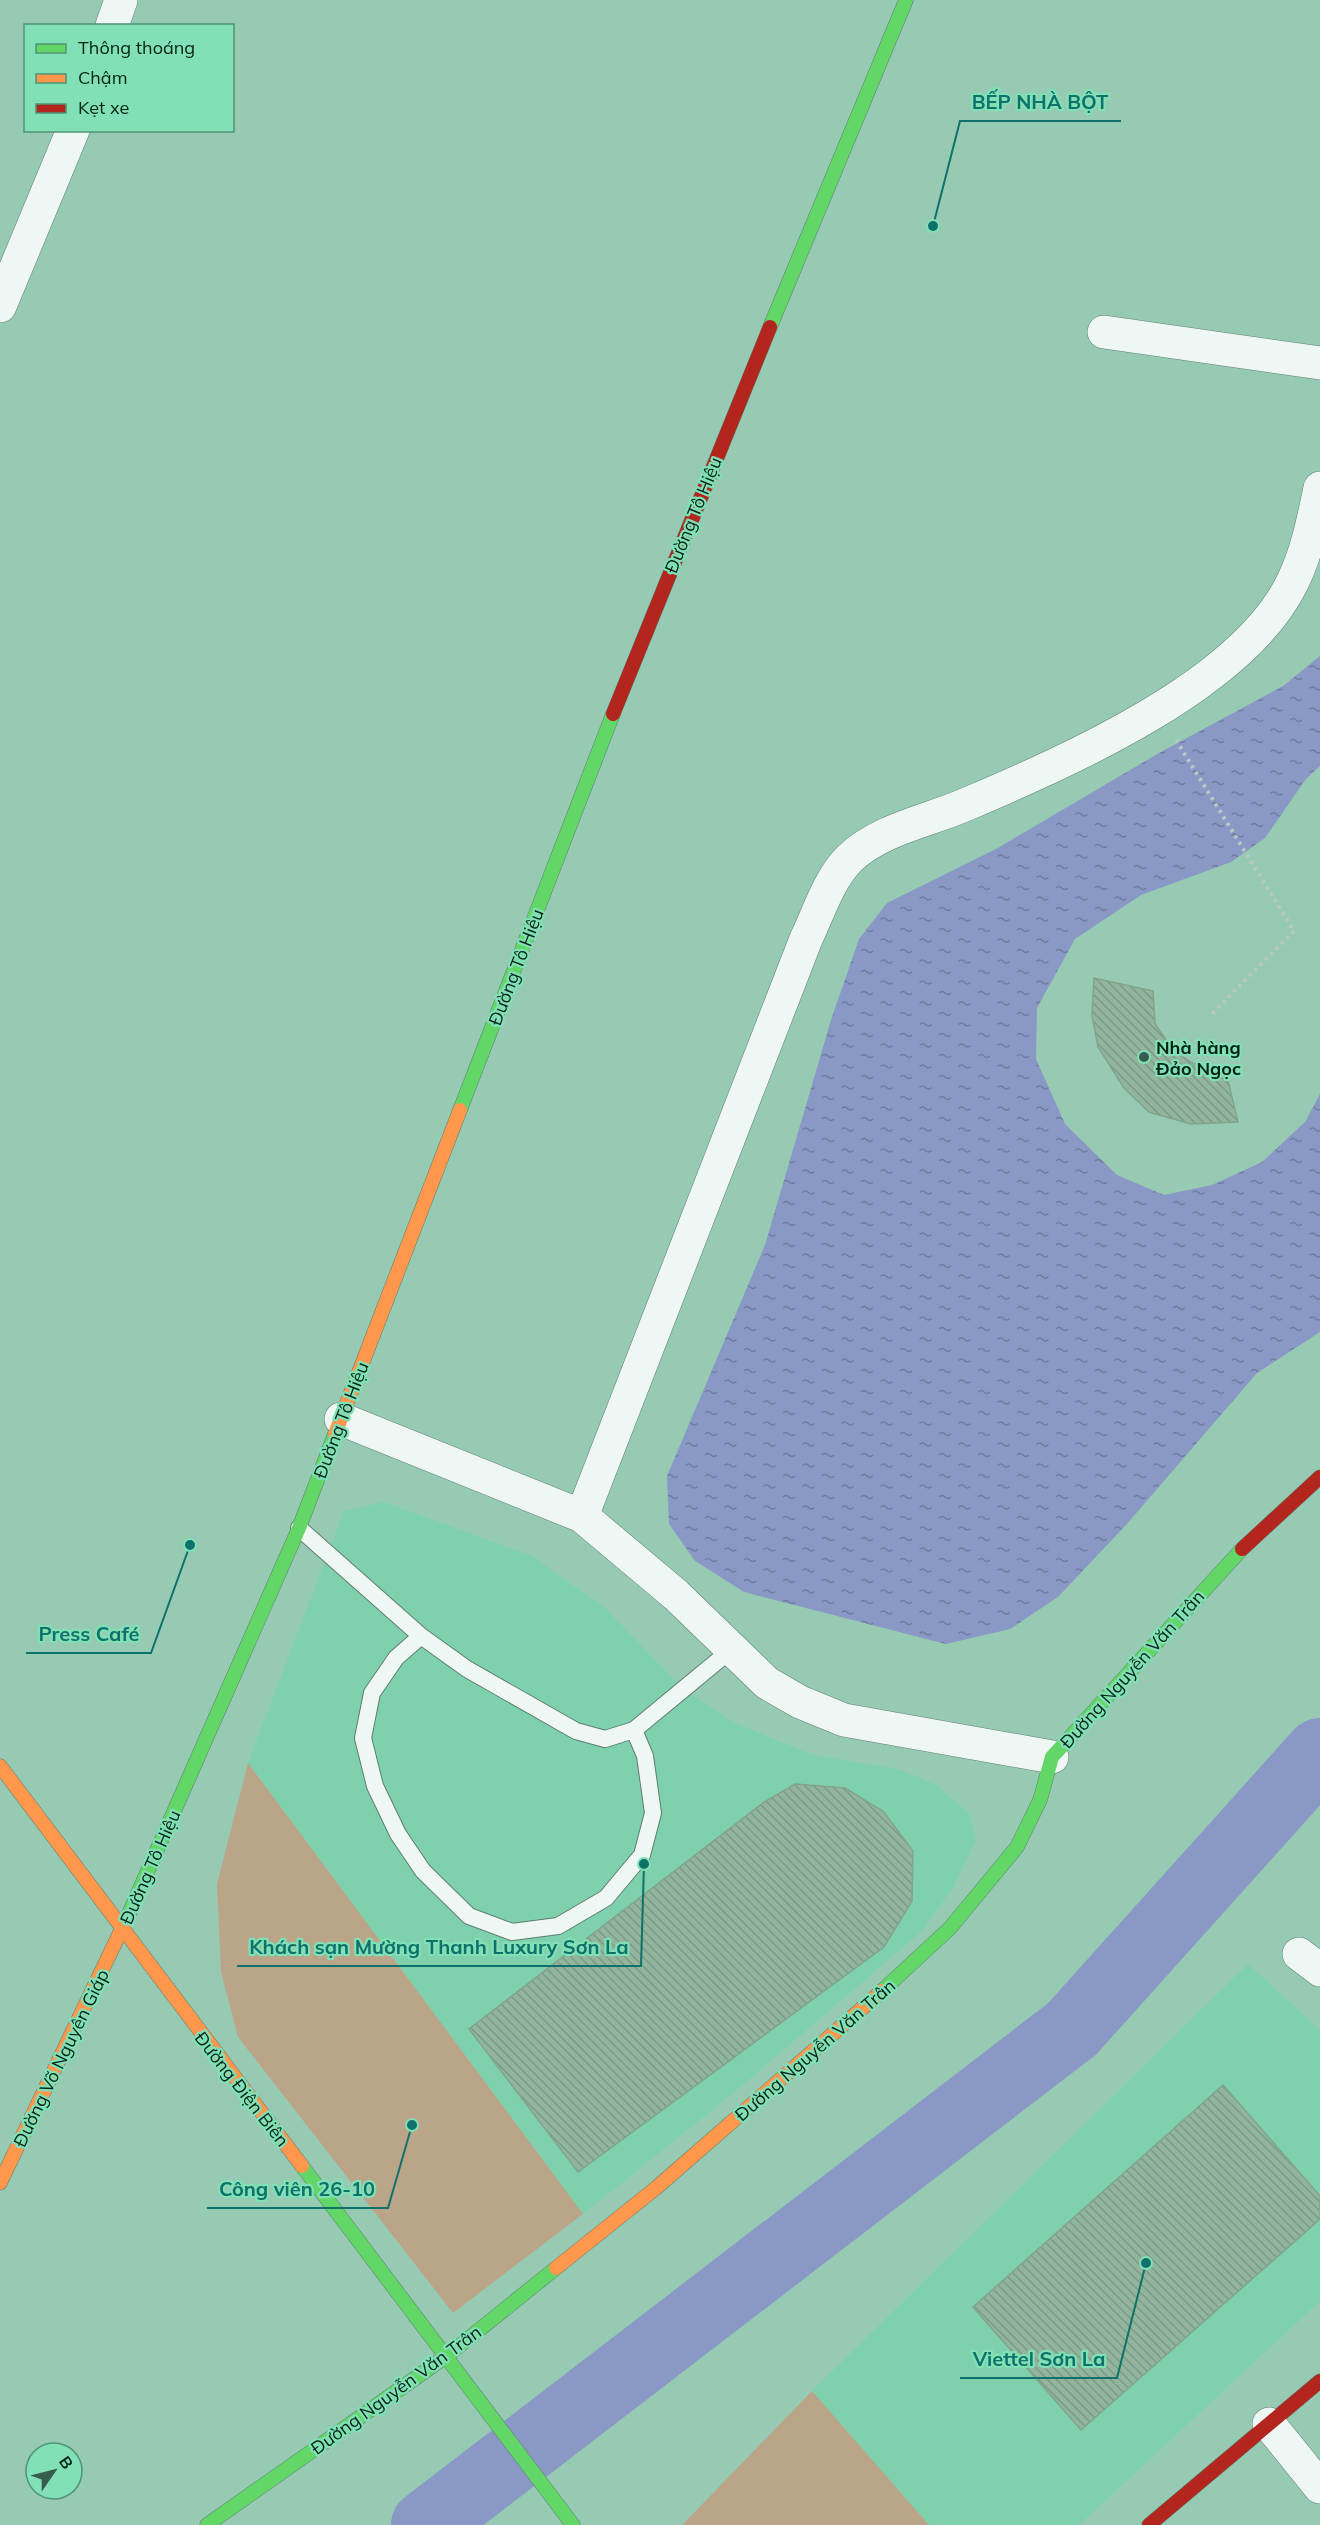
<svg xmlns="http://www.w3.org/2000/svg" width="1320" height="2525" font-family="Mulish,sans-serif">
	<defs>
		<pattern id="water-ripples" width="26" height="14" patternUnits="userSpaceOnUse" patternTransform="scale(1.5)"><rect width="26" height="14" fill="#8a98c5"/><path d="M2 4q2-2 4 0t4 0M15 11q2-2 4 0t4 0" fill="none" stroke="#6f7c9f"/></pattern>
		<pattern id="building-back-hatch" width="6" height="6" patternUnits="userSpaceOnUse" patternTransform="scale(1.5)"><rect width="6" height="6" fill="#92b59e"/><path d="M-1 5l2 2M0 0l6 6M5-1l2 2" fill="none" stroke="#7c9b87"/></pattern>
	</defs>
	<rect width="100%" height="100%" fill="#97cab3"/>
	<path fill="#7fd1ae" d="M384,1502L532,1556L606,1609L683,1689L733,1722L813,1755L898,1769L935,1784L969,1813L976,1840L952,1889L922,1931L731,2095L583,2214L248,1763L344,1511Z
		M1248,1964L1320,2030V2301L1079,2525H929L812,2391Z"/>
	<path fill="#baa588" d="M248,1763L583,2214L453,2313L238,2037L221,1972L217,1884Z
		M812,2391L929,2525H683L684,2523Z"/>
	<path fill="url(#water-ripples)" d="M1320,656V766L1306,779L1265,838L1231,862L1141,895L1075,939L1037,1008L1036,1059L1065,1124L1117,1175L1164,1195L1212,1185L1262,1162L1305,1122L1320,1094V1332L1257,1373L1126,1525L1058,1597L1010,1629L946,1644L744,1592L695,1561L669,1524L667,1476L765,1245L831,1020L859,939L887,903L996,849L1159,753L1283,686Z"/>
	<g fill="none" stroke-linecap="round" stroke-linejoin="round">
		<path stroke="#8a98c5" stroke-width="70" d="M426,2525L1072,2029L1320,1753"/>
	</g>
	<path fill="url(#building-back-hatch)" stroke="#81a48d" stroke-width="1.5" d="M1094,978L1153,991L1155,1024L1173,1050L1194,1064L1225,1068L1238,1122L1191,1124L1149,1112L1124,1088L1098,1047L1092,1016Z
		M795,1784L845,1788L883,1811L913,1851L912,1901L884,1947L578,2172L469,2029L764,1802Z
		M1223,2085L1320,2196V2219L1081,2430L973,2307Z"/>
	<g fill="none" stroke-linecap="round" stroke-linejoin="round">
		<defs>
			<path id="lane" d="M299,1528L421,1636L467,1669L576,1731L605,1739L634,1730L732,1649
				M421,1636L396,1658L372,1693L363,1738L375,1786L398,1834L423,1871L469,1916L512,1932L558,1926L606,1898L642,1855L653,1813L645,1756L634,1730"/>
			<path id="street" d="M112,26L121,0
				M0,306L73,130
				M1104,332L1320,363
				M341,1419L582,1516L676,1595L767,1683L800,1702L844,1720L1052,1757
				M582,1516L806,939C818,914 829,879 849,859C880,829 928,821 967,804C1068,761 1242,685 1292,583C1307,553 1313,521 1320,488
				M1299,1954L1320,1970
				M1269,2424L1320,2487"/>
			<path id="fast" d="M770,327L906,0
				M460,1110L613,714
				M127,1918L299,1528L335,1434
				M882,1991L950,1928L1017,1847L1040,1800L1052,1757L1242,1549
				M302,2166L573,2525
				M207,2525L448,2355L556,2268"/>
			<path id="slow" d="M335,1434L460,1110
				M0,1766L302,2166
				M0,2183L127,1918
				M556,2268L656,2188L882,1991"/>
			<path id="jam" d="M613,714L770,327
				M1242,1549L1320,1477
				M1149,2525L1320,2381"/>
		</defs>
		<use href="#lane" stroke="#5e7e70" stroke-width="18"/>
		<use href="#street" stroke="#5e7e70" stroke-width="34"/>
		<use href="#fast" stroke="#5e7e70" stroke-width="15"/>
		<use href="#slow" stroke="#5e7e70" stroke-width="15"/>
		<use href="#jam" stroke="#5e7e70" stroke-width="15"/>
		<path stroke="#b9c8c1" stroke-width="4" stroke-dasharray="3 4.5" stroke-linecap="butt" d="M1176,740L1294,931L1210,1016"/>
		<use href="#lane" stroke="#eff7f4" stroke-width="16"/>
		<use href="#street" stroke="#eff7f4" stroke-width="33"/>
		<use href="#fast" stroke="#63d668" stroke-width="14"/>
		<use href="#slow" stroke="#ff974d" stroke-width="14"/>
		<use href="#jam" stroke="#b3261e" stroke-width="14"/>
	</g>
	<circle fill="#375d4e" stroke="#81e0b6" stroke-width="2" cx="1144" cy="1057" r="6"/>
	<g text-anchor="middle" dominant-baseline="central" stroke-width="4.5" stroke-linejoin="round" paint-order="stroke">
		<g font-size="18" fill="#042317" stroke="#81e0b6">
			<text transform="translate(693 515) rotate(-68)">Đường Tô Hiệu</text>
			<text transform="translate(516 967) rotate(-69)">Đường Tô Hiệu</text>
			<text transform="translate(341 1420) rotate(-69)">Đường Tô Hiệu</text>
			<text transform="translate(1132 1669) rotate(-48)">Đường Nguyễn Văn Trân</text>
			<text transform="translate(150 1867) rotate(-66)">Đường Tô Hiệu</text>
			<text transform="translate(815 2050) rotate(-41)">Đường Nguyễn Văn Trân</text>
			<text transform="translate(61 2058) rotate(-64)">Đường Võ Nguyên Giáp</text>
			<text transform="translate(242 2089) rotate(52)">Đường Điện Biên</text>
			<text transform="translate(396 2390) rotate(-36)">Đường Nguyễn Văn Trân</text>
		</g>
		<g font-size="18" font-weight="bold" fill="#042317" stroke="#81e0b6" text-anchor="start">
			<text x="1156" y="1047">Nhà hàng<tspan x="1156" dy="21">Đảo Ngọc</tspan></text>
		</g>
	</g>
	<path fill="none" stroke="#0e726a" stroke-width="2" d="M933 226L960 121H1121M190 1545L151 1653H26M644 1864L641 1966H237M412 2125L388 2208H207M1146 2263L1117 2378H960"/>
	<g fill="#0e726a" stroke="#81e0b6" stroke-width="2">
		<circle cx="933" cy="226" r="6"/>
		<circle cx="190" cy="1545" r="6"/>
		<circle cx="644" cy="1864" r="6"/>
		<circle cx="412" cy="2125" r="6"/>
		<circle cx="1146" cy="2263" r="6"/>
	</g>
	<g font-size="20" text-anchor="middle" font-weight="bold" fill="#0e726a" stroke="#81e0b6" stroke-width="4.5" stroke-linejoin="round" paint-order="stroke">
		<text x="1040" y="109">BẾP NHÀ BỘT</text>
		<text x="89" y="1641">Press Café</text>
		<text x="439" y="1954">Khách sạn Mường Thanh Luxury Sơn La</text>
		<text x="297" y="2196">Công viên 26-10</text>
		<text x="1039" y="2366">Viettel Sơn La</text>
	</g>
	<rect x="24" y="24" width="210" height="108" fill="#81e0b6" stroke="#4f9476" stroke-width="1.5"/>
	<rect x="36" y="44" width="30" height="9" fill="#63d668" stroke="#4f9476" stroke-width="1.5"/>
	<text x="78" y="54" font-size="18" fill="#042317">Thông thoáng</text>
	<rect x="36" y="74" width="30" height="9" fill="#ff974d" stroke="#4f9476" stroke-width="1.5"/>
	<text x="78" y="84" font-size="18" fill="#042317">Chậm</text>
	<rect x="36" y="104" width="30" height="9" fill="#b3261e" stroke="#4f9476" stroke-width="1.5"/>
	<text x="78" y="114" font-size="18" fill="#042317">Kẹt xe</text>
	<g transform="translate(54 2471) rotate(55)"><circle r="28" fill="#81e0b6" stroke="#4f9476" stroke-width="1.5"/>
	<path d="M0-4.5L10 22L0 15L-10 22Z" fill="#375d4e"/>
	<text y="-9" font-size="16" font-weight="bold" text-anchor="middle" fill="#042317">B</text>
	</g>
</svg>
